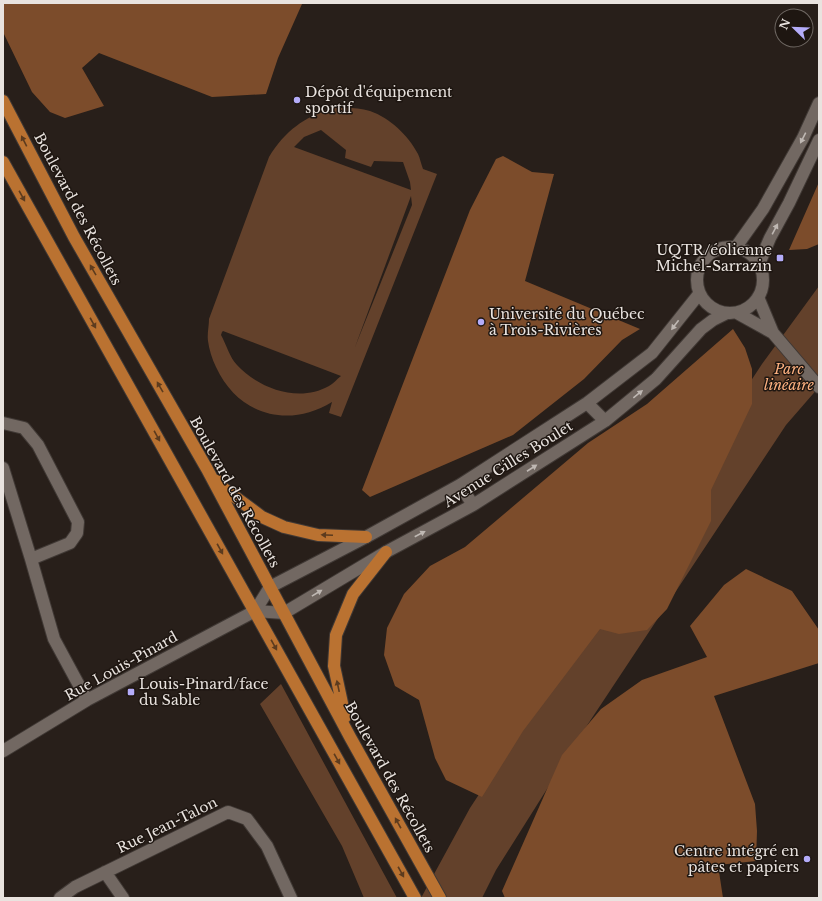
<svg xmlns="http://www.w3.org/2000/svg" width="822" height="901" font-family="'Libre Baskerville',serif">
	<rect width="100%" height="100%" fill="#281f1a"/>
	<path fill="#63412b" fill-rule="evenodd" d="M333,108C345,108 358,107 370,111C390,118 408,135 418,154C420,158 421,164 423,169L437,174L341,417L329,413L332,402C288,429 238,415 216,367C212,359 209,349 208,341C207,334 209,326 209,319L269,157C286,130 303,118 333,108ZM321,130L346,150L345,158L371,167L374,161L403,162L410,182L411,190L294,147L304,137ZM411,196L412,205L355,347ZM222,332L223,331L341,376C337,379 333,384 329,386C299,403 259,389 237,365C230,358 226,344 221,335Z
		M819,286V387L786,425L586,727L496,870L482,898H421L470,808L762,364Z
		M281,684L397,898H364L342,846L260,704Z"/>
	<path fill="#7c4c2b" d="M3,3H298L302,4L278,58L266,94L212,97L99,53L82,68L104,106L65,118L50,112L32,92L3,32Z
		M503,156L532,172L554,174L525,281L640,329L622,340L584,379L513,435L370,497L362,490L470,210L496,159Z
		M819,182V244L807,249L789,250Z
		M733,329L745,348L752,369V404L711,490V521L667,609L647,630L619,634L600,629L523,731L482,797L446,780L435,758L419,700L395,686L384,655L387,628L404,594L430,566L465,547L588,443L647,404Z
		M746,569L792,591L819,630V663L714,696L755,804L757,831L756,861L718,865L723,898H505L502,891L562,755L601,709L642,680L707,657L690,626L724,585Z"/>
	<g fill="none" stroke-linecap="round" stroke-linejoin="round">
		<defs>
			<path id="minor" d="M697 280a33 33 0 1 1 66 0a33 33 0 1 1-66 0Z
				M736,247L763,209L803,138L819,103
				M759,264L770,238L789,203L819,140
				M737,313L773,333L758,297
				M773,333L819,387
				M587,403L605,421
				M3,423L24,428L38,445L78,522L77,533L70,543L31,559
				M3,468L31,559L54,639L87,700
				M460,485L473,505
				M255,611L284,613L386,552L473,505L605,421L656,379L701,329L713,320L727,313
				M3,751L87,700L255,611L270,587L366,537L460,485L587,403L652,353L699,294
				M105,872L123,898
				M60,898L75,887L228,812L247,819L267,846L291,898"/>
			<path id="major" d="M3,101L74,237L207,469L350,737L440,898
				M3,162L415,898
				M218,481L223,488L262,517L284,527L318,535L366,537
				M345,717L334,666L336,635L353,594L386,552"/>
		</defs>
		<use href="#minor" stroke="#403935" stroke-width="14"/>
		<use href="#major" stroke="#403935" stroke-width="14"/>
		<use href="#minor" stroke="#726862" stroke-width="12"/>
		<use href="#major" stroke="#ba7231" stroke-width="12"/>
	</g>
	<defs><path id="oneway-solid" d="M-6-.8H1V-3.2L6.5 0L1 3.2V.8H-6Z"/></defs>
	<g fill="#bfb8b3">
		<use href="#oneway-solid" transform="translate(803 138) rotate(117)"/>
		<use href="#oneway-solid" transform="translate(775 229) rotate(-62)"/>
		<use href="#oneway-solid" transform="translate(675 325) rotate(127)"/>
		<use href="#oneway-solid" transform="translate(638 394) rotate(-39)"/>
		<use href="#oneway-solid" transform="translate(532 468) rotate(-33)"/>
		<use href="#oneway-solid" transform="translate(420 534) rotate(-28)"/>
		<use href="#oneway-solid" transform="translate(317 593) rotate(-31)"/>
	</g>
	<g fill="#5c3b1e">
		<use href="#oneway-solid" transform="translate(24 141) rotate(-117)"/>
		<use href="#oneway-solid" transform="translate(22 196) rotate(61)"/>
		<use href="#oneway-solid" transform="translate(93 270) rotate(-120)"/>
		<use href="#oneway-solid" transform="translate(93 323) rotate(61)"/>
		<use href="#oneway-solid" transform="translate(160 387) rotate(-120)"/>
		<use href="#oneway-solid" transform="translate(157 436) rotate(61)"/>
		<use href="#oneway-solid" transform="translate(327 535) rotate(-177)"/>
		<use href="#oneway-solid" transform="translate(220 549) rotate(61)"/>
		<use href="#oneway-solid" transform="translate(274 645) rotate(61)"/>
		<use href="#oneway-solid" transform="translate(338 686) rotate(-102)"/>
		<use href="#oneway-solid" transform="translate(337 759) rotate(61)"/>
		<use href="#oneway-solid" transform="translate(398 823) rotate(-119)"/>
		<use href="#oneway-solid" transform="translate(401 872) rotate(61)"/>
	</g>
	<g fill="#b4acf9" stroke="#1e1611" stroke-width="1.5">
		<circle cx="297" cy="100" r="4"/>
		<rect x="776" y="254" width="8" height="8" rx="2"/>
		<circle cx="481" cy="322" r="4"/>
		<rect x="127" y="688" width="8" height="8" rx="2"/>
		<circle cx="807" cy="859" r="4"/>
	</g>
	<g text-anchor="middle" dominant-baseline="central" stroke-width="3" stroke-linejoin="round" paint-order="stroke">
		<g font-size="14" fill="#e9e3df" stroke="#1e1611" text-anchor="start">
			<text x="305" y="92">Dépôt d'équipement<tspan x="305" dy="16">sportif</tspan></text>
			<text x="772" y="250" text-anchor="end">UQTR/éolienne<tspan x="772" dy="16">Michel-Sarrazin</tspan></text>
			<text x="489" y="314">Université du Québec<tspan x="489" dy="16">à Trois-Rivières</tspan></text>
			<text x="139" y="684">Louis-Pinard/face<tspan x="139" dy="16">du Sable</tspan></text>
			<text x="799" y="851" text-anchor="end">Centre intégré en<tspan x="799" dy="16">pâtes et papiers</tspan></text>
		</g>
		<g font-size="14" fill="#e9e3df" stroke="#1e1611">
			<text transform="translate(78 209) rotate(62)">Boulevard des Récollets</text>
			<text transform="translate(508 464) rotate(-32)">Avenue Gilles Boulet</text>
			<text transform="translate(235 492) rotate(61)">Boulevard des Récollets</text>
			<text transform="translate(121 666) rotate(-29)">Rue Louis-Pinard</text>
			<text transform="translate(390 777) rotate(61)">Boulevard des Récollets</text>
			<text transform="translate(167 825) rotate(-26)">Rue Jean-Talon</text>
		</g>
		<g font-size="14" font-style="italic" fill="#ffb281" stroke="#1e1611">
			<text x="789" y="369">Parc<tspan x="789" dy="16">linéaire</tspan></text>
		</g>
	</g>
	<rect width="822" height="901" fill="none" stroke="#e9e3df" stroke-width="8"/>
	<g transform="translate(794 28) rotate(293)"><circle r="19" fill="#1e1611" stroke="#6f6863"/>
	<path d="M0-3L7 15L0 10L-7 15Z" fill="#b4acf9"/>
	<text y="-6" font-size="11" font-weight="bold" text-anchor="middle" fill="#e9e3df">N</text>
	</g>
</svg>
